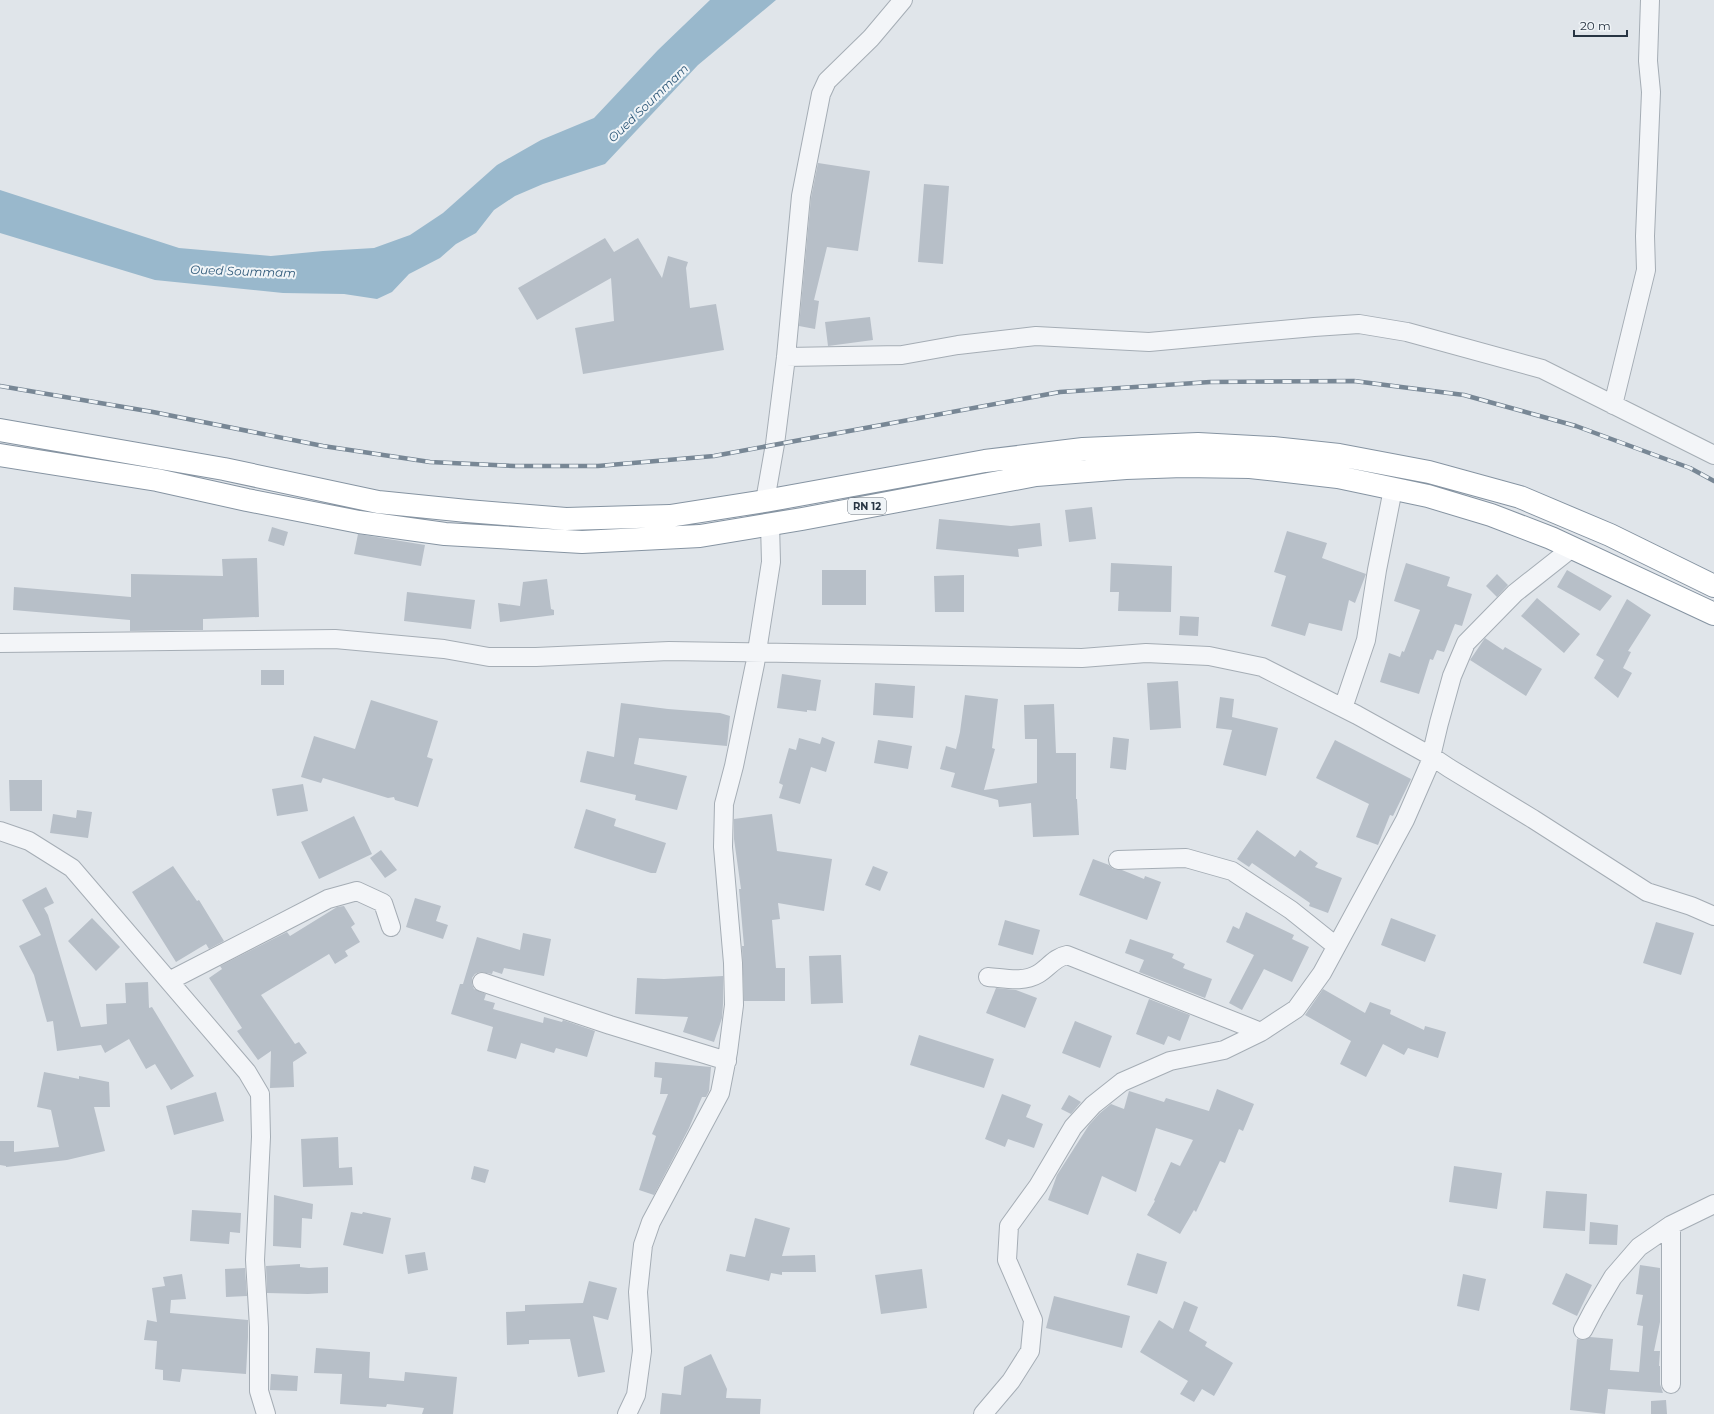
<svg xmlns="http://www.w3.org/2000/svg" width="1714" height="1414" font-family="Montserrat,sans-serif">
	<rect width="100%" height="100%" fill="#e0e5ea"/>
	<path fill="#99b8cc" d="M710,0H776L698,65L605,164L543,184L515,196L494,210L476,233L456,244L440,258L409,274L392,292L377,299L344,294L283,293L155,280L0,233V190L179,248L271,256L323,251L374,248L410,235L443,213L497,165L541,140L594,118L658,50Z"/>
	<path fill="#b7bfc8" d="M818,163L870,171L858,251L827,247L814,300L819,301L815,329L799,326L811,198Z
		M924,184L949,186L943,264L918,262Z
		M605,238L614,252L638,238L662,278L668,256L688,262L686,268L690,308L716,304L724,350L583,374L575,328L614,321L611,278L537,320L518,288Z
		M870,317L873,340L828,346L825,322Z
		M1092,507L1096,539L1069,542L1065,510Z
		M939,519L1011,526L1040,523L1042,546L1018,549L1019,557L936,549Z
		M272,527L288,532L284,546L268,541Z
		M1287,531L1327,543L1322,558L1366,574L1355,603L1349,600L1342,631L1309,623L1305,636L1271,626L1286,576L1274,572Z
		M358,534L425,545L421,566L354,554Z
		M257,558L259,617L203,619V630L130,631V620L13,610L14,587L131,597V574L223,576L222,559Z
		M1111,563L1172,566L1171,612L1118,611L1119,592H1110Z
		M1406,563L1450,577L1447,586L1472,594L1462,626L1455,624L1444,652L1437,650L1433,660L1430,659L1419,694L1380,682L1389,653L1400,657L1402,651L1404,652L1420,610L1394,601Z
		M822,570H866V605H822Z
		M1567,570L1612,596L1600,611L1557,587Z
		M1497,574L1508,585L1497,597L1486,586Z
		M964,575V612H935L934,576Z
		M547,579L551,609L554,610V615L500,622L498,603L520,606L523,582Z
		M407,592L475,600L471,629L404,621Z
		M1537,598L1580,634L1564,653L1521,616Z
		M1627,599L1651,615L1628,651L1631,652L1623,668L1632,673L1618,698L1594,678L1604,660L1596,655Z
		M1180,616L1199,617L1198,636L1179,635Z
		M1485,638L1503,650L1505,647L1542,669L1526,696L1470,660Z
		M261,670H284V685H261Z
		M782,674L821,680L816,711L807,710V712L777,708Z
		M1178,681L1181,728L1150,730L1147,683Z
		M875,683L915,686L913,718L873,715Z
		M965,695L998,699L992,748L995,749L984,790L1037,783V739H1025L1024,705L1054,704L1056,753H1076V799H1077L1079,835L1033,837L1031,803L999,807L998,800L951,787L955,773L940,769L946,746L956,749L960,732Z
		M1220,697L1234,699L1232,717L1278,728L1266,776L1223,765L1232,730L1216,728Z
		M371,700L438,721L427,757L433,759L418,807L395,800L394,797L388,798L323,778L321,783L301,777L314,736L355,749Z
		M621,703L668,709L720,713L730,716L727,746L639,738L634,764L687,776L677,810L635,800L636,795L580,782L587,751L614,757Z
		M822,737L835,742L826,772L811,767L800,804L779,798L783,785L779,783L789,748L796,750L799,738L820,744Z
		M1113,737L1129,739L1126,770L1110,768Z
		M878,740L912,746L908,769L874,763Z
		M1335,740L1411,779L1393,816L1390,815L1378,845L1356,837L1369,804L1316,778Z
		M9,780H42V811H10Z
		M303,784L308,811L277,816L272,789Z
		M586,809L616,819L614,826L666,843L656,873H651L574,848Z
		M77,810L92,812L88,838L50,833L53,814L76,818Z
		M772,814L777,851L832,859L824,911L778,903L780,919L772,920L776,968H785V1001H744L742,946H744L739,889H741L734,839V819Z
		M354,816L372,854L319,879L301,842Z
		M1257,830L1295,857L1300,850L1318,863L1315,867L1342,878L1328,913L1309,906L1310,903L1252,863L1249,867L1237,859Z
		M381,850L397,870L385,878L370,858Z
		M1093,859L1109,865L1113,869L1122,870L1144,879L1145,876L1161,882L1147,920L1079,895Z
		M173,866L197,901L199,900L224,941L209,949L206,944L176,962L132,892Z
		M873,866L888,872L880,891L865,885Z
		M46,887L54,903L44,908L48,915L81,1027L107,1024L106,1004L126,1003L125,983L148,982L149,1008L152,1007L194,1076L171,1090L155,1064L146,1069L129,1039L105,1053L101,1045L57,1051L53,1021L47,1022L34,975L19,946L41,935L22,900Z
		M415,898L441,906L436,921L448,925L443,939L406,927Z
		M344,906L355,924L351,927L360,942L345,951L348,956L335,964L329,954L261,995L295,1044L299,1042L307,1053L293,1062L294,1087L270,1088L271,1051L258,1060L237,1031L242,1028L209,978L222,969L220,966L287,932L290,936L337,907Z
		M1246,912L1294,935L1292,939L1309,947L1292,982L1264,969L1242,1010L1229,1003L1254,955L1226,942L1233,926L1239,929Z
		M92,918L120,947L96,971L68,941Z
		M1391,918L1436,935L1425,962L1381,945Z
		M1005,920L1040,930L1033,955L998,945Z
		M1656,922L1694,933L1681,975L1643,963Z
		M523,933L551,939L544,976L504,968L502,974L493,971L492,974L480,972L475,974L472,978V984L474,989L486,994L484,1000L495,1003L493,1009L543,1023L544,1017L562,1022L563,1020L595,1031L587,1057L556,1048L554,1053L521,1043L516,1059L487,1051L493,1027L451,1014L460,984H463L477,937L520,950Z
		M1130,939L1174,954L1172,958L1185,964L1183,968L1212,979L1205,998L1139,972L1144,960L1125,953Z
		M841,955L843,1003L811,1004L809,956Z
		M723,976V1004L722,1018L714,1042L683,1032L688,1017L635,1014L637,978L664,979Z
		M996,988L1016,990L1037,998L1025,1028L986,1013Z
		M1323,989L1365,1013L1370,1002L1391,1010L1390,1014L1424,1030L1425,1026L1446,1032L1438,1058L1408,1048L1404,1055L1383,1044L1366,1077L1340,1064L1351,1041L1305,1015Z
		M1149,999L1190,1015L1180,1041L1168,1036L1164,1045L1136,1034Z
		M1075,1021L1112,1036L1100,1068L1062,1053Z
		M919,1035L994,1059L984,1088L910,1065Z
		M655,1062L711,1067L709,1091L706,1097H702L689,1128L654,1195L639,1190L656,1136L652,1134L668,1094H660L662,1078L654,1077Z
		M44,1072L79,1079V1076L109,1082L110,1107H94L105,1151L67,1160L6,1167V1166L0,1165V1141H14V1152L59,1147L51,1110L37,1107Z
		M1217,1089L1254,1104L1243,1131L1239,1129L1225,1163L1220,1161L1196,1212L1194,1210L1180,1234L1147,1215L1155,1201L1154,1200L1171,1162L1180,1166L1193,1140L1156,1128L1136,1192L1102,1176L1088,1215L1048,1200L1057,1175L1089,1125L1100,1113L1111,1104L1124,1109L1129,1091L1164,1102L1166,1098L1209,1111Z
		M216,1092L224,1121L174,1135L166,1106Z
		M1002,1094L1031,1105L1026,1117L1043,1124L1034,1148L1008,1139L1005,1147L985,1139Z
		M1069,1095L1081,1102L1071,1114L1061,1109Z
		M338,1137L339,1168L352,1167L353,1185L303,1187L301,1139Z
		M474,1166L489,1170L485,1183L471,1179Z
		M1454,1166L1502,1173L1497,1209L1449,1202Z
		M1546,1191L1587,1194L1585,1231L1543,1228Z
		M274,1195L313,1204L312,1219L302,1218L301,1248L273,1246Z
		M192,1210L241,1213L240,1233L230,1232L229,1244L190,1241Z
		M351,1212L362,1214L363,1212L391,1218L383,1254L343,1245Z
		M755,1218L790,1228L782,1256L815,1255L816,1272H782V1275L771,1273L769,1281L726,1271L730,1254L745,1257Z
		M1590,1222L1618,1225L1617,1245L1589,1244Z
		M425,1252L428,1270L408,1274L405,1255Z
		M1137,1253L1167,1262L1157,1294L1127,1285Z
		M300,1264V1267L309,1268L328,1267V1293L308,1294L267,1293L266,1266Z
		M1640,1265L1660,1268V1322L1654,1351H1660L1659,1366H1660V1384L1663,1393L1608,1389L1605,1414L1570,1410L1577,1339L1584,1340L1590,1337L1613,1339L1610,1370L1639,1372L1643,1326L1637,1325L1643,1295L1636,1294Z
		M245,1268L247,1296L226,1297L225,1269Z
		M922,1269L927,1308L881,1314L875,1275Z
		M1566,1273L1592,1285L1577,1316L1552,1304Z
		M182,1274L186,1299L171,1300L170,1313L248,1320V1337L246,1374L182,1369L180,1382L163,1380V1370L155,1369L157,1341L144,1340L147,1320L157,1322L152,1288L165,1286L163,1277Z
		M1463,1274L1486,1279L1479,1311L1457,1306Z
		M589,1281L617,1288L608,1320L593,1316L605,1372L578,1377L570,1339L529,1340V1344L507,1345L506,1312L525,1311V1305L583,1303Z
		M1054,1296L1130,1316L1122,1348L1046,1328Z
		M1184,1301L1198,1307L1189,1331L1207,1342L1205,1346L1233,1363L1214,1396L1202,1389L1194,1402L1180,1394L1188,1381L1140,1352L1159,1320L1173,1329Z
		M316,1348L370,1352L369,1378L404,1381L405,1372L457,1377L453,1414H422L424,1408L387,1404L386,1407L340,1404L342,1374L314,1373Z
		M711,1354L727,1389L726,1398L761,1399L760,1414H660L662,1393L681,1395L684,1367Z
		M271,1374L298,1376L297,1391L270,1390Z
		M1666,1400L1667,1414H1651V1401Z"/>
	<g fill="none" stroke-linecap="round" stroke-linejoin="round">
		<defs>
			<path id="minor" d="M786,357L902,355L958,345L1036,336L1149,342L1314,327L1359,324L1407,332L1542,369L1714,455
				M1613,405L1646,270L1645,236L1651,92L1648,61L1650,0
				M765,501L775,444L786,357L801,196L821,94L827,81L871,38L903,0
				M0,643L335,639L444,649L489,657H536L669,651L1082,658L1146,653L1209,656L1262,667L1357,715L1431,756L1449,768L1533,819L1647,892L1691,906L1714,916
				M1343,708L1366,640L1377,570L1393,489
				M0,831L29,841L72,868L247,1072L260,1094L261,1137L255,1260L259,1327V1391L266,1414
				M1118,860L1186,858L1232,871L1291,910L1336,946
				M988,977C1004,978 1023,983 1038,974C1048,968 1055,957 1067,955L1261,1032
				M169,981L328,899L357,891L383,903L391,927
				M482,982L610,1025L727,1061
				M1583,1330L1594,1309L1613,1277L1639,1247L1671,1225
				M1671,1384V1225L1714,1204
				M627,1414L636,1395L642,1351L638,1292L643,1245L651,1222L720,1093L728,1052L734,1005L733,963L723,847L724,804L734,766L755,664L771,562L770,524
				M983,1414L1011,1381L1030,1351L1033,1320L1007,1260L1009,1226L1038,1186L1073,1127L1093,1105L1122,1082L1170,1061L1224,1050L1261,1032L1296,1009L1322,973L1405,820L1429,765L1439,723L1452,676L1466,643L1515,593L1572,548"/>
			<path id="highway" d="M0,430L224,469L378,502L467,511L566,519L670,516L765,501L985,461L1083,449L1198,444L1273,448L1339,455L1429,472L1520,497L1610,535L1714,586
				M0,455L157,480L247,500L359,522L445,534L582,542L700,536L802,519L1036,475L1126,468L1183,466L1250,467L1338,477L1428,496L1491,515L1551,538L1714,614"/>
		</defs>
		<use href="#minor" stroke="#a5adb5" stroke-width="20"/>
		<use href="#highway" stroke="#8694a2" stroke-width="24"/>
		<use href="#minor" stroke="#f3f5f8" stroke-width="18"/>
		<use href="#highway" stroke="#fff" stroke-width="22"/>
		<defs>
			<path id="rail" d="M0,386L153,412L323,446L430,462L515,466H598L714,456L1060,392L1210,382L1354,381L1464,395L1576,426L1690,468L1714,481"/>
		</defs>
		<use href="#rail" stroke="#788795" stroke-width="4.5"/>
		<use href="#rail" stroke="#f0f4f7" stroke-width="3" stroke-dasharray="9" stroke-linecap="butt"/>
	</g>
	<g text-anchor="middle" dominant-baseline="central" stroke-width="4" stroke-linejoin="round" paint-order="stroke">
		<rect fill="#f0f4f7" stroke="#646e79" stroke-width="1" x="848" y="498" width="38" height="16" rx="3"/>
		<g font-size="10" font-weight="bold" fill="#283543">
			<text x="867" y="506">RN 12</text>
		</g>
		<g font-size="12" font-style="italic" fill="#2f5979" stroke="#f0f4f7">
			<text transform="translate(648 103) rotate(-44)">Oued Soummam</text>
			<text transform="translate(243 271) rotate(2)">Oued Soummam</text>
		</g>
	</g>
	<path d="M1574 30v6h53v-6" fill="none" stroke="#283543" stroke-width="2"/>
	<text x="1580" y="30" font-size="12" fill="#283543" stroke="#f0f4f7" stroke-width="3" paint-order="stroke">20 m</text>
</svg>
